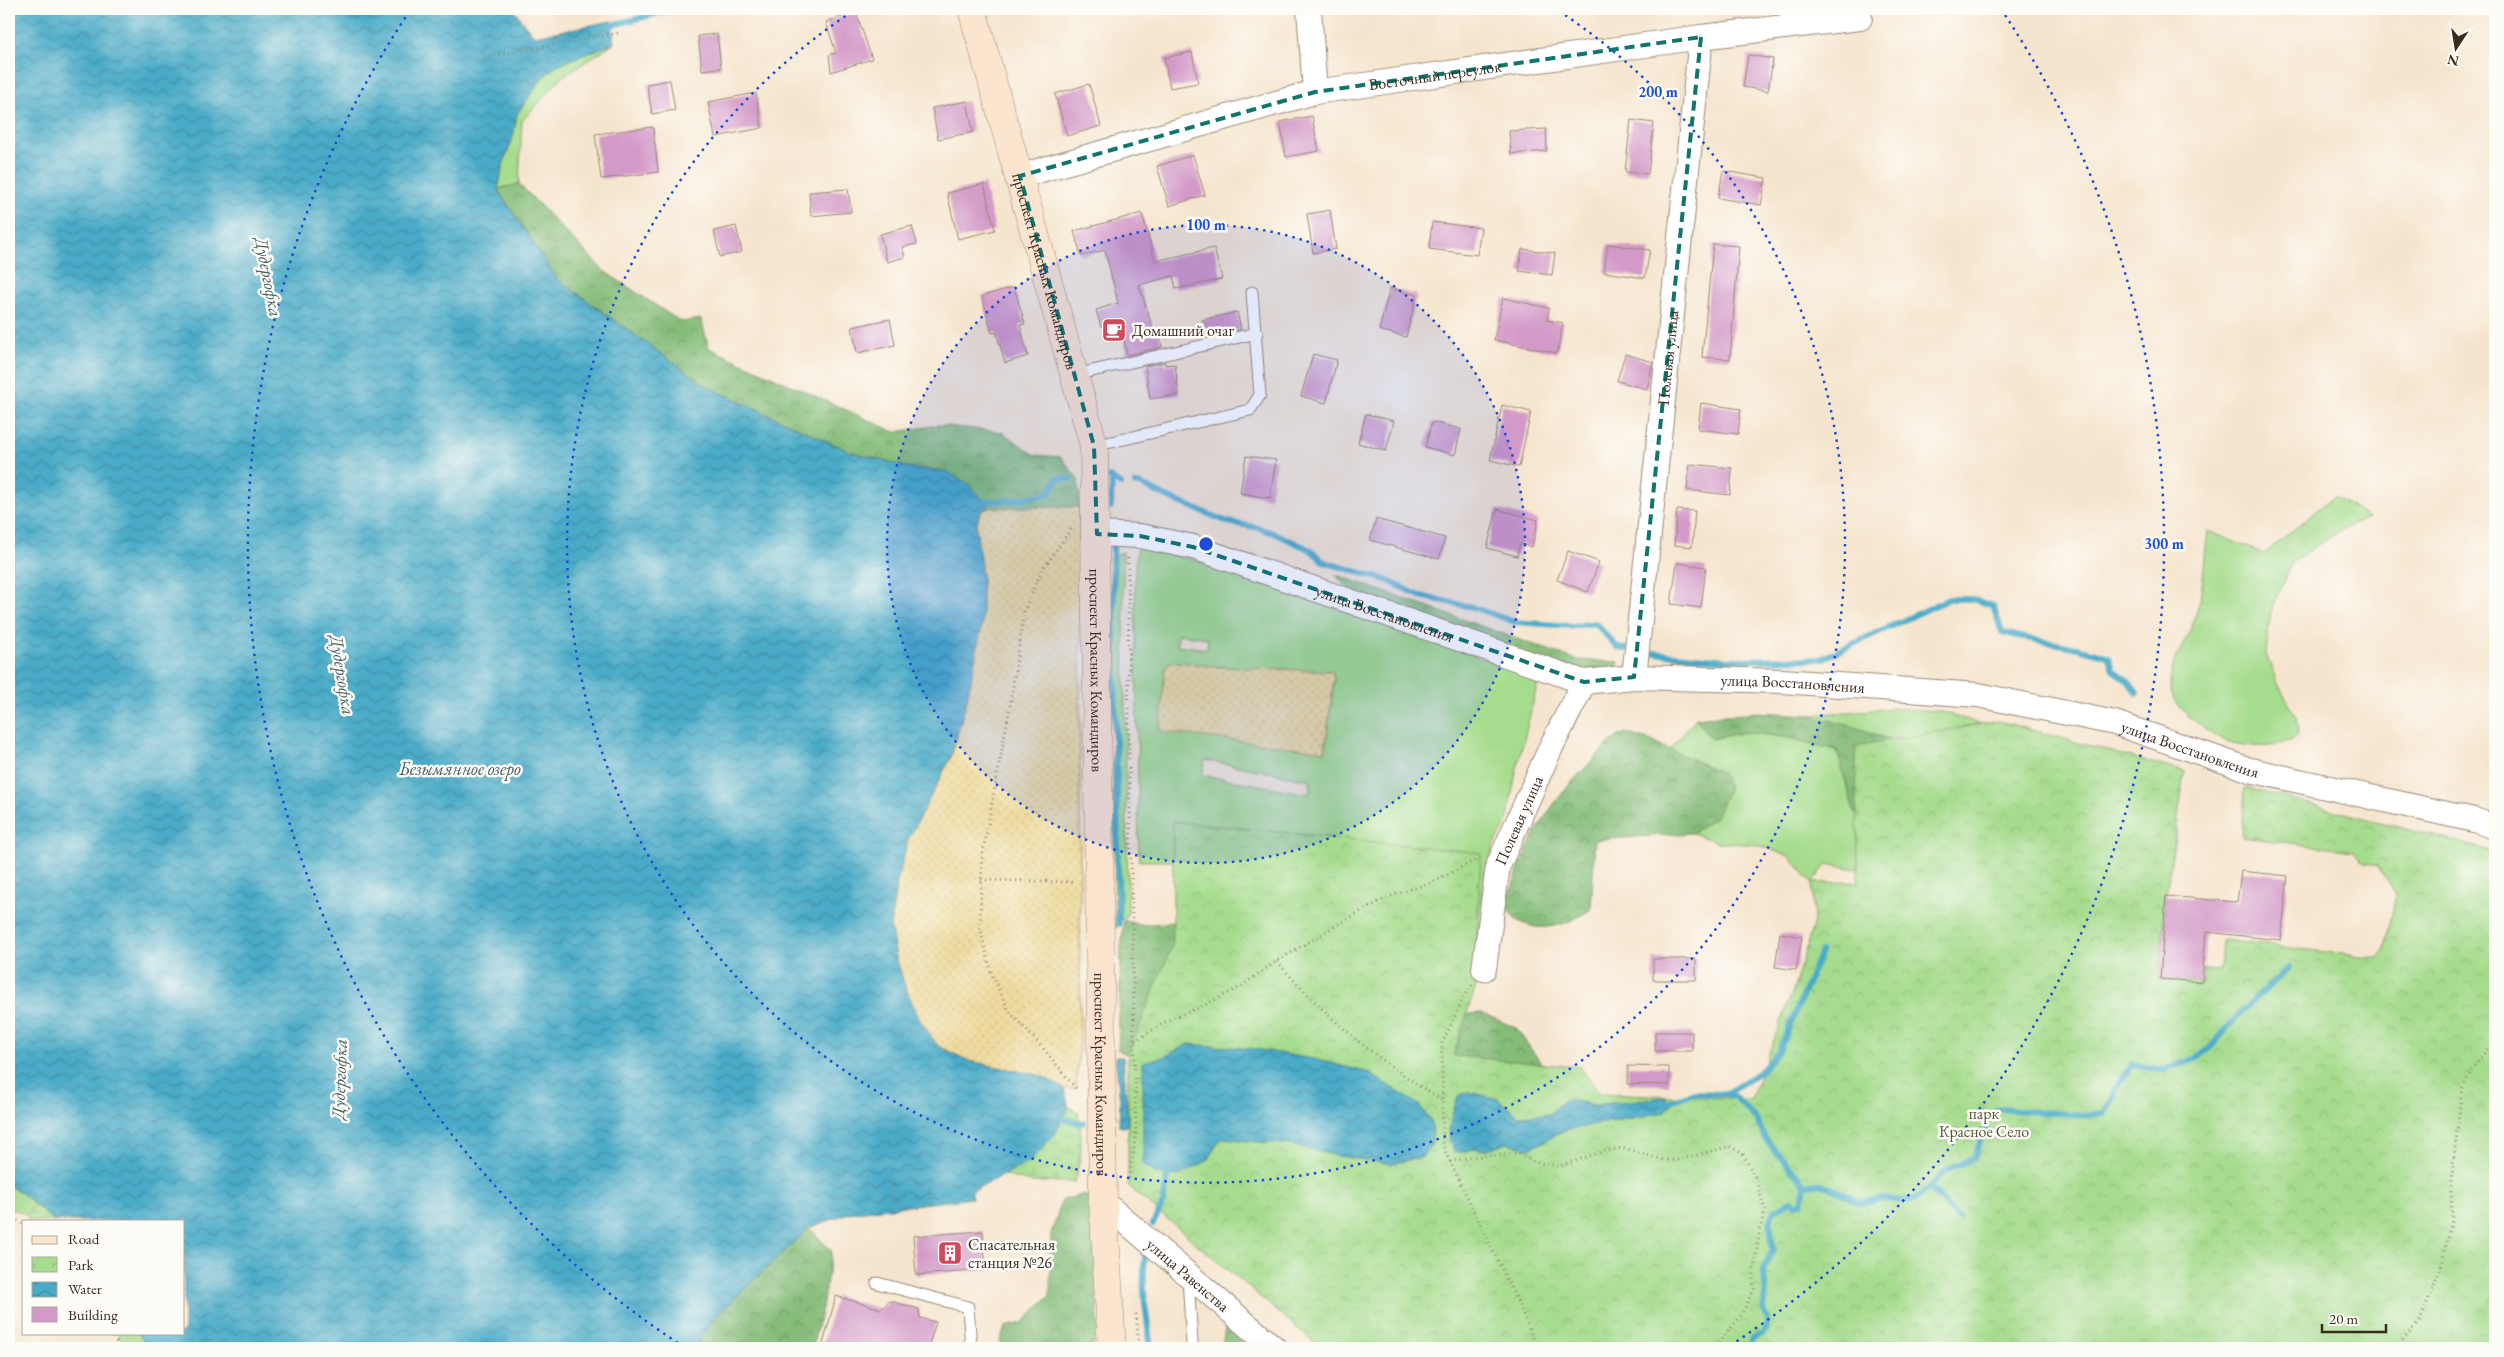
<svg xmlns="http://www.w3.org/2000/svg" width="2504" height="1357" font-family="'EB Garamond',serif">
	<defs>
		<pattern id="forest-crowns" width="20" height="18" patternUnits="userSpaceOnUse" patternTransform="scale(1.25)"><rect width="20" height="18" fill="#84bc78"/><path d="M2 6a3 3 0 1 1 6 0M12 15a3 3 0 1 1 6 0" fill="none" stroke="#6d9962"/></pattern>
		<pattern id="wetland-marsh" width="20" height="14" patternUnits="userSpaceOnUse" patternTransform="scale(1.25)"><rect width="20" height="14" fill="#a6dc8d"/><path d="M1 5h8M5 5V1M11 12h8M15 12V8" fill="none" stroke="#90bd79"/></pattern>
		<pattern id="sand-dots" width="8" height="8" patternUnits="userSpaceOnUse" patternTransform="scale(1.25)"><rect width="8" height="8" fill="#eeda9e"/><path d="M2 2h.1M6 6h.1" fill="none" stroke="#cdbb88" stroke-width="1.8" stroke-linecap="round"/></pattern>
		<pattern id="park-crowns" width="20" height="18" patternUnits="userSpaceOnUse" patternTransform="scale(1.25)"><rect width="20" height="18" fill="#a6dc8d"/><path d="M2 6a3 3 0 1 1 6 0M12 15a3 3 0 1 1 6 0" fill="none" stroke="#90bd79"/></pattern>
		<pattern id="water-waves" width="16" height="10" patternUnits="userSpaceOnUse" patternTransform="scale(1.25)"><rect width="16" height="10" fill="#49abc8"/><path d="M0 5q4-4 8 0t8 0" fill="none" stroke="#3e8ba2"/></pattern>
	</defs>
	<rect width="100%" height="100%" fill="#fdfcf7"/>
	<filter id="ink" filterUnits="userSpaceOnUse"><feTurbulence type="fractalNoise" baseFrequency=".02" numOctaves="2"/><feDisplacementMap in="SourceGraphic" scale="10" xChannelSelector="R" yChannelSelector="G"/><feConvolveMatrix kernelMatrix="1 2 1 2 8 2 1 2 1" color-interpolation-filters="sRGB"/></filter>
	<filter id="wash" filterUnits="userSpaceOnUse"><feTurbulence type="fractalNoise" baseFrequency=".0096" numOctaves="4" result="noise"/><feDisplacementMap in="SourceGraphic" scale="20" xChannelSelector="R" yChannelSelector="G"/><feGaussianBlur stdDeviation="1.12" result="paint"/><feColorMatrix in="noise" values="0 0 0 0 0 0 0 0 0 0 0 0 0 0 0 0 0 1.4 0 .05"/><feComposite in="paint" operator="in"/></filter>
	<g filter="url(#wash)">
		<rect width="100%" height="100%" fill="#f6e5ce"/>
		<path fill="#a6dc8d" stroke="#708356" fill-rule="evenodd" d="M614,43L562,77L522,121L519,184L498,189L503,165L513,137L517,114L542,78L557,65Z
			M2334,496L2369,518L2341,530L2292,562L2270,615L2266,654L2277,682L2296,717L2298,735C2276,751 2253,747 2229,742C2215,738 2205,729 2194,720C2145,685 2184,655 2196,614C2204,588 2204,558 2208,531L2264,554Z
			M1138,546L1209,564L1539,678L1516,772L1507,823L1494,845L1485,875L1482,898L1481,936L1186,861H1139L1135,568ZM1178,634L1208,638L1207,649L1177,645ZM1175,662L1221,667L1332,671L1334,679L1325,751ZM1205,760L1311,780L1309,794L1202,775Z
			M1123,552L1128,913L1115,929L1110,557Z
			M1895,708L1938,711L1969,720L2006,736L1969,889L1827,864L1812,883L1789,856L1758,845L1717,842L1692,833L1716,817L1722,773L1670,750L1696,718L1711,739L1744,732L1785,737L1837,750L1908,746L1854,727L1809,715Z
			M9,1186L20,1192L35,1205L26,1214L9,1208Z"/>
		<path fill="url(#forest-crowns)" stroke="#60734b" d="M519,184L604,271L681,322L701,319L709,348L895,432L938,425L1002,432L1035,455L1061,457L1078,479L1080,507L989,508L986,502L946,471L910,468L849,451L708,387L557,279L498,189Z
			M1334,574L1577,660L1619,662L1616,668L1588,675L1360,599Z
			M1757,712L1809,715L1854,727L1908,746L1891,830L1854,812L1837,750L1785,737L1744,732L1711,739L1696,718Z
			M1625,733L1649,740L1722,773L1729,787L1716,817L1692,833L1595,840L1591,909C1571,923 1543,935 1519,921C1514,918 1509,911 1505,906C1512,890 1517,872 1524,856C1540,819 1564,788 1593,760C1605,748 1609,741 1625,733Z
			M1194,899L1143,1062L1118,1050L1121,947L1124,920L1139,925L1175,922Z
			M1482,1013L1516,1028L1548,1073L1553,1108L1319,1026Z
			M1084,1194L1092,1201L1099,1337L1091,1348H998L1005,1327L1022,1323L1050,1296L1051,1234L1062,1200Z
			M809,1228L832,1251L822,1308L812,1348H695L715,1317Z
			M1225,1327L1249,1348H1222Z"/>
		<path fill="url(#wetland-marsh)" stroke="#708356" d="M1069,1107L1078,1112C1083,1137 1082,1157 1074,1182H1030L1004,1175C1041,1155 1050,1143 1069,1107Z
			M35,1205L54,1221H29L26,1214Z
			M117,1333H138L148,1348H128Z"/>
		<path fill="url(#sand-dots)" stroke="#94825e" d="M1080,507V1034L1076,1089H1064L1042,1076L969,1061L938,1046L921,1022L906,989L896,957L890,925L897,881L908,840L951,757L967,700L982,624V576L976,526L981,511L989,508Z
			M1175,662L1221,667L1332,671L1334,679L1325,751L1162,732L1160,728L1165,668L1169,663Z"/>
		<path fill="url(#park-crowns)" stroke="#708356" d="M1999,721L2185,772L2166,893L2159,979L2203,983L2204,969L2220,970L2222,940L2378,958L2385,948L2396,895L2378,865L2364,862L2353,851L2242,837L2245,787L2495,852V1348H1321L1128,1186V1055L1173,943V821L1481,853L1477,929L1479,977L1453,1056L1580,1067L1599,1093L1751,1099L1794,988L1814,921L1812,883L1858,882L1856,746Z"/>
		<path fill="url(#water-waves)" stroke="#426a73" d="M9,9H513L534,36L612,21L614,43L557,65L542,78L517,114L513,137L503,165L498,190L557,279L708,387L849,451L910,468L946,471L971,486L989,508L981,511L976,526L982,576V624L967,700L951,757L908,840L897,881L890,925L896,957L906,989L921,1022L938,1046L969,1061L1042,1076L1064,1089L1069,1107L1055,1134L1031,1161L972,1191V1198L848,1213L809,1228L715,1317L695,1348H148L138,1333H184V1221H54L20,1192L9,1186Z
			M1188,1044L1256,1049L1313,1059L1367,1072L1419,1105L1430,1119L1433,1133L1431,1145L1422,1157L1391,1164L1338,1156L1290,1145L1221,1138L1208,1160L1179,1176L1157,1174L1143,1164V1062L1166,1056Z
			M1115,1057H1123L1128,1120L1127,1126L1123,1127L1119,1126L1120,1099Z
			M1470,1092L1498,1099L1518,1116L1549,1114L1567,1099L1594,1105L1665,1097L1673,1103L1665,1112L1565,1130L1530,1149L1508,1143L1485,1150L1474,1148L1463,1152L1454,1151C1444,1134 1452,1112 1459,1095Z"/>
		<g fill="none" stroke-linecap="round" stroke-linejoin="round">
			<path stroke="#49abc8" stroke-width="6" d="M612,25L676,9
				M1109,477L1121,484
				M1135,484H1140L1169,498L1228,522L1259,528L1276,534L1311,550L1324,562L1386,580L1420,596L1472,607L1515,622L1573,626L1595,623L1618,648L1625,649
				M979,502L1016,500L1048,494L1058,478L1071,479
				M1111,507L1112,478
				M1113,545L1119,924
				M1654,653L1727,660L1821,659L1949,599H1972L1993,606L2002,632C2037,643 2075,644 2109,657L2113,670L2128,681L2137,693
				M1726,1094L1762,1070L1779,1051L1821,952
				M1664,1103L1694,1093L1726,1094L1735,1097L1756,1119L1766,1140L1805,1185L1802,1203L1795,1204L1791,1201L1773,1212L1770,1222L1773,1249L1763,1270L1766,1290L1763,1310L1767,1317L1766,1329L1762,1334L1752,1338L1751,1348
				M1057,1115L1066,1120L1084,1123
				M1805,1185C1828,1181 1841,1193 1860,1203L1881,1199L1904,1201L1916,1199L1947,1170L1974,1158L1989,1117L1997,1109L2085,1115L2104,1113L2113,1099L2115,1088L2132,1065L2164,1070L2196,1058L2211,1047L2241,1012L2289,968
				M1930,1188C1942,1197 1945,1209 1958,1217
				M1153,1224L1163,1203L1169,1168
				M1147,1248C1139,1279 1147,1317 1151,1348"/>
		</g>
		<g id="blocks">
			<path fill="#d399c8" d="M856,12L872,59L831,72L829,55L836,53L826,22Z
				M717,34L721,68L702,70L698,36Z
				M1192,52L1198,83L1170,88L1164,58Z
				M1748,55L1773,59L1768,91L1743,87Z
				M670,80L675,110L652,114L647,84Z
				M1089,84L1101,126L1067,136L1055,94Z
				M756,93L762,128L715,137L708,102Z
				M967,101L973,132L938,139L932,108Z
				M1312,116L1319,151L1286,157L1280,122Z
				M1631,120L1654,123L1648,174L1625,172Z
				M653,127L658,172L601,179L595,134Z
				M1546,129L1547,151L1511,154L1509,131Z
				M1193,155L1205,195L1169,206L1157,166Z
				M1723,171L1766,178L1761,205L1718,198Z
				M984,184L995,230L958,239L947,193Z
				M848,189L851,212L811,216L809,192Z
				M1330,210L1336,249L1313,253L1307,214Z
				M1142,213L1155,261L1214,248L1222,279L1176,289L1173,276L1139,285L1154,332L1158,331L1162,347L1127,355L1123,334L1110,337L1107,325L1101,327L1096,310L1118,303L1105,250L1081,256L1074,231Z
				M1432,222L1481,228L1477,255L1429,249Z
				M736,226L742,252L720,257L714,231Z
				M912,226L917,244L902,247L905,257L887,262L880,234Z
				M1608,244L1650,250L1645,278L1604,272Z
				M1713,244L1739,246L1730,359L1702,357Z
				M1522,249L1555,253L1552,275L1519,271Z
				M1014,287L1025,324L1020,325L1028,356L1005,363L996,332L992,333L982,296Z
				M1390,288L1417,295L1406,337L1379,330Z
				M1503,298L1549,308L1547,320L1563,323L1557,353L1494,340Z
				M1237,312L1241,329L1206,337L1202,320Z
				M890,319L895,345L857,353L852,327Z
				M1313,354L1337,360L1326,403L1301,396Z
				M1625,354L1653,362L1647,389L1617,381Z
				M1165,362V365L1175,364L1179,395L1150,399L1145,366Z
				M1701,403L1741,409L1738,434L1698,429Z
				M1502,405L1531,412L1519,467L1490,460Z
				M1366,414L1394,421L1386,451L1358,443Z
				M1432,422L1461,429L1455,455L1425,447Z
				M1246,456L1276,460L1270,498L1240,493Z
				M1690,464L1732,468L1730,495L1687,490Z
				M1497,509L1538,520L1532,547L1520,544L1517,556L1487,548Z
				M1677,510L1695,511L1692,547L1674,545Z
				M1376,519L1445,538L1439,559L1370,540Z
				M1568,551L1599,562L1588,592L1557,580Z
				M1677,563L1706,567L1701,608L1671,604Z
				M2241,871L2288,876L2281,940L2206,932L2202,982L2160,979L2166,896L2237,902Z
				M1780,933L1802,937L1796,970L1775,967Z
				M1653,959H1696V980H1653Z
				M1655,1032H1692V1051H1655Z
				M1628,1066L1669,1067V1085L1628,1084Z
				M983,1231L986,1270L916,1275L913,1236Z
				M836,1296L881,1309L890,1301L919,1309L920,1318L936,1322L928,1348H822Z"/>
		</g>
	</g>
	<g filter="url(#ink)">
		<use href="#blocks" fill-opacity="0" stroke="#988876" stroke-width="1"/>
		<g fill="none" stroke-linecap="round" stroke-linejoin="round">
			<defs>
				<path id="lane" d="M1075,375L1257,333
					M1094,446L1250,410L1260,395L1252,292
					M1188,1277L1192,1343
					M877,1283L968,1307L971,1348"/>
				<g id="street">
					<path d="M1309,9L1315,92"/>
					<path id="s1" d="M1020,176L1315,92L1701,37L1860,18"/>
					<path id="s2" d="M1097,534L1140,536L1193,547L1584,682L1634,677L1782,681L1978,695L2115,723L2250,770L2474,820L2495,827"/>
					<path id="s3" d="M1634,677L1701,37"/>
					<path id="s4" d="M1484,969L1498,866L1551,747L1584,682"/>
					<path id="s5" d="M1103,1202L1274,1348"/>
				</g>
				<g id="secondary">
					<path id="s6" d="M972,9L1094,446L1103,1202L1112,1348"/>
				</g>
			</defs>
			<use href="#lane" stroke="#988876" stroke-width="13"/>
			<use href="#street" stroke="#988876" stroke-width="26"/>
			<use href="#secondary" stroke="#988876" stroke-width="29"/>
			<path stroke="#988876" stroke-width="3" stroke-dasharray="1 4" stroke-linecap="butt" d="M484,57L619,33
				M1071,529L1042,570L1024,611L1010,706L982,857L980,928L992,975L1009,1011L1048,1054L1077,1090
				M1128,558L1129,756L1136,1134L1129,1179
				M981,880L1076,882
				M1277,961C1323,1016 1381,1063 1442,1100
				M1472,985L1465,995L1442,1043L1443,1147L1521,1309L1537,1348
				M1135,1041L1170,1019L1203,1006L1240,987L1277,961L1359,912L1391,896L1435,881L1476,860
				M1450,1162L1470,1157L1518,1153L1534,1162L1560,1166L1598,1153L1621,1148L1664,1160H1679L1730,1146L1743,1154L1755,1177L1765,1210L1760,1228L1753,1276L1754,1289L1740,1317L1714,1348
				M890,1177L896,1216
				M930,1183L932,1207
				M9,1215L24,1225
				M1136,1314L1139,1348
				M111,1333L120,1348
				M2396,1348L2420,1321L2442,1264L2452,1219L2451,1183L2462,1088L2474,1066L2495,1042"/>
			<use href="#lane" stroke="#fff" stroke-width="11"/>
			<use href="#street" stroke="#fff" stroke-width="24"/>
			<use href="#secondary" stroke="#fce5cf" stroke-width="28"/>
		</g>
	</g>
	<path fill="none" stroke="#0f766e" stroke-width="4" stroke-dasharray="10 6" stroke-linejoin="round" d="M1701,37L1634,677L1584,682L1193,547L1140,536L1097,534L1094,446L1020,176L1315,92Z"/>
	<circle cx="1206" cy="544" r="319" fill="#1d4ed8" fill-opacity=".12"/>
	<g fill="none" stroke="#1d4ed8" stroke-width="2.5" stroke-dasharray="2.5 5">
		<circle cx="1206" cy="544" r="319"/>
		<path d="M1559 11A639 639 0 1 1 853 11"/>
		<path d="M684 1347A958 958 0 0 1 407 15M2005 15A958 958 0 0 1 1728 1347"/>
	</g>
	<defs>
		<symbol id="cafe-square" viewBox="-11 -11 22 22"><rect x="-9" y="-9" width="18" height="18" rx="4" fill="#d1495b" stroke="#fdfcf7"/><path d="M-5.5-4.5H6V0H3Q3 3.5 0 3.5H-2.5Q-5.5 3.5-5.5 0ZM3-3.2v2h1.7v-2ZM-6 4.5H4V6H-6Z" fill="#fff"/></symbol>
		<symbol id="building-square" viewBox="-11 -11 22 22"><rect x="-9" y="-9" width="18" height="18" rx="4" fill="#d1495b" stroke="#fdfcf7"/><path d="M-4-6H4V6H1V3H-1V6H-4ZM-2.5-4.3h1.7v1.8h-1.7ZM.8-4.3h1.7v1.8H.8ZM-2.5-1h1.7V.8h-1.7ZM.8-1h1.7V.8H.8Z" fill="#fff"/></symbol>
	</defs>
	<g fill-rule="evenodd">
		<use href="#cafe-square" x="1100" y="316" width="28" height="28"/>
		<use href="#building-square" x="936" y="1239" width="28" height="28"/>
	</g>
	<g text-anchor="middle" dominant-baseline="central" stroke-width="5" stroke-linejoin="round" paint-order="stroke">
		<g font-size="16" fill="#3b2a1e" stroke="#fdfcf7">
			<text stroke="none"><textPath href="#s1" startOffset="428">Восточный переулок</textPath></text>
			<text stroke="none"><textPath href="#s6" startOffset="272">проспект Красных Командиров</textPath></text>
			<text stroke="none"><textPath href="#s3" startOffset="321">Полевая улица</textPath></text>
			<text stroke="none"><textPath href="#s2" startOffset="300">улица Восстановления</textPath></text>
			<text stroke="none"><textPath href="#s6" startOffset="678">проспект Красных Командиров</textPath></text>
			<text stroke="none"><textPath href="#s2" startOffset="720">улица Восстановления</textPath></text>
			<text stroke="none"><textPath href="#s2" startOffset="1125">улица Восстановления</textPath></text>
			<text stroke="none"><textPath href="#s4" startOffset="154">Полевая улица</textPath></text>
			<text stroke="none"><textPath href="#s6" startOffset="1082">проспект Красных Командиров</textPath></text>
			<text stroke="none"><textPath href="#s5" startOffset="112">улица Равенства</textPath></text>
		</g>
		<g font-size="16" fill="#3b2a1e" stroke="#fdfcf7" text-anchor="start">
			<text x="1132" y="330">Домашний очаг</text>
			<text x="968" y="1244">Спасательная<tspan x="968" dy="18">станция №26</tspan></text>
		</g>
		<g font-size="16" fill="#56563a" stroke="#fdfcf7">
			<text x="1984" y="1113">парк<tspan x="1984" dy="18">Красное Село</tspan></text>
		</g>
		<g font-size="18" font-style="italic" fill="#415e62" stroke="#fdfcf7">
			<text transform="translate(269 277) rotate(79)">Дудергофка</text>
			<text transform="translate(343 675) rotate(81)">Дудергофка</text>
			<text x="460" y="768">Безымянное озеро</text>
			<text transform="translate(339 1079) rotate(-88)">Дудергофка</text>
		</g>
	</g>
	<circle cx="1206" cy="544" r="8" fill="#1d4ed8" stroke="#fdfcf7" stroke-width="2.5"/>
	<g font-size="15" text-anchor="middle" font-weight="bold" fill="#1d4ed8" stroke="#fdfcf7" stroke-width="5" stroke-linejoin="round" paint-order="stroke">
		<text x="1658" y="97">200 m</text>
		<text x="1206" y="230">100 m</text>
		<text x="2164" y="549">300 m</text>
	</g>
	<rect width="2504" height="1357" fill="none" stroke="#fdfcf7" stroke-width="30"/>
	<rect x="22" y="1220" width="162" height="115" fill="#fdfcf7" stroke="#afa8a0"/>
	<rect x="32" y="1236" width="25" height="8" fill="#fce5cf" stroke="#afa8a0"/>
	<text x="68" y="1244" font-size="15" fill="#3b2a1e">Road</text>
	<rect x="32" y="1257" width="25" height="15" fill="url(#park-crowns)" stroke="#afa8a0"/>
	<text x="68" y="1270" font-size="15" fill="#3b2a1e">Park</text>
	<rect x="32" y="1282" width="25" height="15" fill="url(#water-waves)" stroke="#afa8a0"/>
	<text x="68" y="1294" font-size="15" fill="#3b2a1e">Water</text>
	<rect x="32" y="1307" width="25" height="15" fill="#d399c8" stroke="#afa8a0"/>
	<text x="68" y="1320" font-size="15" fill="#3b2a1e">Building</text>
	<g transform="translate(2456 48) rotate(192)" stroke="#fdfcf7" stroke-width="4" paint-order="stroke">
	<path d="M0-4L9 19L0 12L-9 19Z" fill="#3b2a1e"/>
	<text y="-8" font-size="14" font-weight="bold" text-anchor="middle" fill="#3b2a1e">N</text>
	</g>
	<path d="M2322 1324v8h64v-8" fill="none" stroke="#3b2a1e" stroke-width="2.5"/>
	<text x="2329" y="1324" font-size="15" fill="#3b2a1e" stroke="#fdfcf7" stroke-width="4" paint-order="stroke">20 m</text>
</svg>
